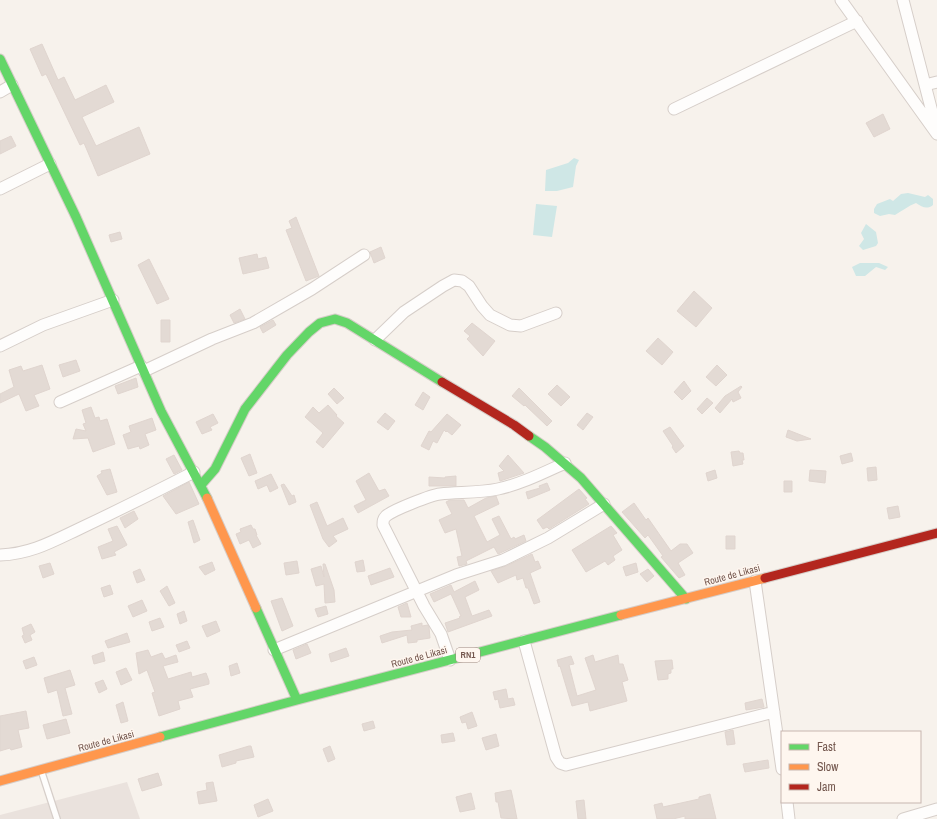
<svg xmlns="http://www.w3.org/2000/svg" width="937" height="819" font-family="'Archivo Narrow',sans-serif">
	<rect width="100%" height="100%" fill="#f7f2ec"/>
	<path fill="#eae2dd" d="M127,782L140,819H0V815Z"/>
	<path fill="#cfe7e6" d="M574,158L579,160L576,166L573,187L557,191H545L546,170L568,163Z
		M908,193L925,197L928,195L933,199V205C927,210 922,207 916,203C908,206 902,211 895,215L889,214L880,216L874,213V209L877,204L890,199L893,201L901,194Z
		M536,204L557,206L552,237L533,235Z
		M866,224L876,232L878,243L876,246L863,250L859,246L864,239L861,233Z
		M860,263H879L888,267L885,270L876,267L865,276H856L852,267Z"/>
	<path fill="#e3dad4" stroke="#e0d5cf" d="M42,44L58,80L64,77L75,100L106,85L114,102L82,117L96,146L139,127L150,154L98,176L84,143L80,145L46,74L42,76L30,49Z
		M883,114L890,129L874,137L866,123Z
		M11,136L16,146L0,154V141Z
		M296,217L319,276L306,281L286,230L292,228L289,221Z
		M120,232L122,239L111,242L109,235Z
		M381,247L385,258L374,263L370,252Z
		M257,254L258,259L266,257L269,268L243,274L239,258Z
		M149,259L169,299L157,304L138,265Z
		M694,291L712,308L696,327L677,311Z
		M240,309L245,319L234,323L230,315Z
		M161,320H170V342H161Z
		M273,320L276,325L263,333L260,327Z
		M472,323L495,341L483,356L467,339L470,336L464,331Z
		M658,338L673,352L662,365L646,351Z
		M76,360L80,371L63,377L59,365Z
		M42,365L50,389L34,395L39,406L26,411L19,394L0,403V394L14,387L9,370L21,366L23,371Z
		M717,365L727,375L716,386L706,377Z
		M136,378L138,387L118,394L115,386Z
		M684,381L691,391L682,400L674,392Z
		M557,385L570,397L561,406L548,394Z
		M741,386L742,387L738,392L741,398L733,402L732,399L720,413L715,408L725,396Z
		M334,388L344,398L337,404L328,394Z
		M519,388L552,421L547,426L525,405L524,406L512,396Z
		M423,392L430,397L423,410L415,405Z
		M707,398L713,403L702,414L697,409Z
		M328,405L337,415L336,416L344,423L323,448L316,442L323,433L305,417L313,407L319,413Z
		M91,407L95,418L99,417L100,421L107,419L115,444L93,452L88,438L73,439L76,429L86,431L83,424L86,423L82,410Z
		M385,413L395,421L388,430L377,422Z
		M587,413L593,417L583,430L577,425Z
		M213,414L218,423L210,427L212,430L202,434L196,422Z
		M447,414L461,425L452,435L447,431L446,432L444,430L437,443L433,441L429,450L421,446L429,431L431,432Z
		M152,418L156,430L145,434L149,445L140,449L139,446L128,449L123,435L131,432L129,426Z
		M670,427L684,446L676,453L672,447L673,446L663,431Z
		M788,430L811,439L797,441L786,437Z
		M739,451L740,453H743L744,460H742L743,464L733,466L731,452Z
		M851,453L853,461L842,464L840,456Z
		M250,454L257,473L249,476L241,458Z
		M174,455L182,470L174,474L166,459Z
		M508,455L524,473L500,481L498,473L504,471L499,466Z
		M876,467L877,480L868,481L867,468Z
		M110,469L117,492L107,495L97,476L102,473L101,471Z
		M715,470L717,478L708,481L706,473Z
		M810,470L826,471L825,483L809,481Z
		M369,473L379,491L385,489L389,496L358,513L354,506L366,500L356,481Z
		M271,474L278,488L270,492L267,485L258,489L255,481Z
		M456,476V486H429V477L445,478V477Z
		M784,481H792V492H784Z
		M189,482L199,504L176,514L163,496Z
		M547,483L550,490L528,499L526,492L540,488L539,486Z
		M284,484L292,496L294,495L296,502L289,505L281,485Z
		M579,489L587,498L585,499L589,504L549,529L547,527L543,529L537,520Z
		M496,496L499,504L474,516L487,542L500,535L492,519L499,516L511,539L514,537L515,539L524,535L526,541L498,554L494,547L466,561L467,564L459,566L457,557L462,556L456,529L445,533L439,520L452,514L446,502L450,500H464L468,508L486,498Z
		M317,502L327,526L343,518L348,529L333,536L337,541L329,547L323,539L310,505Z
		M634,503L646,520L648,518L671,551L680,544H687L693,553L678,563L685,575L679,578L661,557L663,556L648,535L645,538L622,512Z
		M898,506L900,517L889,519L887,508Z
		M134,511L138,519L125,528L120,518Z
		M193,520L200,540L194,543L188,522Z
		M251,525L253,529H255L257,535H256L261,544L253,548L249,540L240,544L236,534L241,532L240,529Z
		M117,526L127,545L114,552L116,555L102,559L98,547L113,541L108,529Z
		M611,526L617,533L613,535L622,550L613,556L615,560L608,565L605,561L586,572L572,550Z
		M726,536H735V549H726Z
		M532,554L535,562L538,561L541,568L530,573L540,602L534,604L528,588H526L523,578L517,580L516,575L498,583L491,571L506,566Z
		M363,560L365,571L357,572L355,562Z
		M297,561L299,573L286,575L284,563Z
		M212,562L215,570L205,575L199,567Z
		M50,563L54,574L43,578L39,566Z
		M636,563L638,572L626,576L623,567Z
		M323,564H325L334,590L335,602L325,603L324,584L316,586L311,569L321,566L324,577Z
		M390,568L394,577L371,585L368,576Z
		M140,569L145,580L137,583L133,572Z
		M648,569L654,576L647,582L640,574Z
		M475,581L479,590L465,597L472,616L489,610L492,616L448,632L445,623L460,618L459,617L461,616L451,594L434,602L430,594L451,585L454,592Z
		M110,585L113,594L104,597L101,588Z
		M167,586L175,603L169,606L160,591Z
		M282,598L293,626L282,631L271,601Z
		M142,600L147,611L133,617L128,606Z
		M407,603L411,617H401L398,607Z
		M326,606L328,614L318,617L315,609Z
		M184,611L187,621L180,624L177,614Z
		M160,618L164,627L152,631L149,622Z
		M216,621L220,631L207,637L202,626Z
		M422,623V626L428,625L429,627L430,638L417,640V642L408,643L407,635L382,643L380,636L392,632L412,630L411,626Z
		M31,624L35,632L30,635L32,640L25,643L22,636L24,635L22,628Z
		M127,633L130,642L108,648L105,641Z
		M187,641L190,648L179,652L176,645Z
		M307,644L311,653L296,659L293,650Z
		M346,648L349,656L331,662L329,654Z
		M148,650L151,657L162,653L165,659L176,655L178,662L163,666L168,679L191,672L192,677L206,673L209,681V684L190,689L193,697L178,701L180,709L159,716L152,693L155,692L147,670L139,674L136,653Z
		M103,652L105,661L94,664L92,656Z
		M593,655L595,662L618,655L619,664H623L628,680L622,682L627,701L590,711L588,702L572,706L560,666L559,667L557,660L571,656L574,664L569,665L577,696L596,690L585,658Z
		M34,657L37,665L26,669L23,661Z
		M672,660L673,669H671V673L668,674V679L658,680L655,661Z
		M237,663L240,673L231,676L229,666Z
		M126,668L132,680L121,685L116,672Z
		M70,670L75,685L65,688L72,714L63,716L57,690L48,693L44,678Z
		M103,680L107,689L99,693L95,683Z
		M506,689L508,699L513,698L515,705L500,708L498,699L495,700L493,692Z
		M762,699L764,707L746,710L745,703Z
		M123,702L128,721L121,723L116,705Z
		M26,711L29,728L18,730L22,747L11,750L10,748L0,751V716Z
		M472,712L477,726L468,729L466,722L462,723L460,717Z
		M66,719L70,733L47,739L43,725Z
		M373,721L375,728L364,731L362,724Z
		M733,730L735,744L727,745L725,732Z
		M453,733L455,741L442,743L441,735Z
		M496,734L499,746L486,750L482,738Z
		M249,746H251L254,757L236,761V763L222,767L219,755Z
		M330,746L335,759L328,762L323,749Z
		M768,760L769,768L745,772L743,764Z
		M158,773L162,785L142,791L138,779Z
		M213,782L217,801L199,804L197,792L207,790L206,783Z
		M511,790L513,799L517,819L501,818L498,802H496L495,793Z
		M471,793L475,809L460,812L456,797Z
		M710,794L716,819H685V816L673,819H657L654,805L662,803L663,807L699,799V797Z
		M268,799L273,811L258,817L254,805Z
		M584,800L586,819H578L576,801Z"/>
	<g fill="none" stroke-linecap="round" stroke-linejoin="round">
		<defs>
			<path id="lane" d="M42,773L57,819"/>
			<path id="street" d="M841,0L937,134
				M903,0L937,131
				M925,85L937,82
				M0,92L12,85
				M674,109L857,21
				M0,189L50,164
				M375,340L404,312L443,286L454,280L462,281L469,286L482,306L490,315L510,325L521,326L556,313
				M0,346L43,325L113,300
				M144,371L212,339L253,323L312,289L364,255
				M60,402L141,366
				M0,555C32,554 55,540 83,527C121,509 157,491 194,472
				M755,581L782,769
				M524,641L556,757L560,763L566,765L774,712
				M274,650L456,575L503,560L548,538L604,504
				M450,660L441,634L424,606L383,525C383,521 383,519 386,516C393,510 431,495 440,494C460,492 479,493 498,489C521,484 543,473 565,463
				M787,802L789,819
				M903,819L937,809"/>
			<path id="fast" d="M0,59L76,217L161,411L207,498
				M529,436L545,447L581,478L686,599
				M201,485L215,469L245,409L287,355L309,332L320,323L335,319L347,323L442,382
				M256,608L297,700
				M160,737L297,700L621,615"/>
			<path id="slow" d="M207,498L256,608
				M621,615L765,578
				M0,781L160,737"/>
			<path id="jam" d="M442,382L514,425L529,436
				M765,578L937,533"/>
		</defs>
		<use href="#lane" stroke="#d6cec9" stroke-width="8"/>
		<use href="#street" stroke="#d6cec9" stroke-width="13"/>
		<use href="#fast" stroke="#d6cdc8" stroke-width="11"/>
		<use href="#slow" stroke="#d6cdc8" stroke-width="11"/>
		<use href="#jam" stroke="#d6cdc8" stroke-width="11"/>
		<use href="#lane" stroke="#fefdfc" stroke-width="5.5"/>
		<use href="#street" stroke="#fefdfc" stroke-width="11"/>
		<use href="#fast" stroke="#63d668" stroke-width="9"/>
		<use href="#slow" stroke="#ff974d" stroke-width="9"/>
		<use href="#jam" stroke="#b3261e" stroke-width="9"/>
	</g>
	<g text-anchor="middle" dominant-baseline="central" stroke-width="3" stroke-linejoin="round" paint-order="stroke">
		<rect fill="#fef6ef" stroke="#9d877e" stroke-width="1" x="456" y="648" width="24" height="14" rx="3"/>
		<g font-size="9" font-weight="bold" fill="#74574e">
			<text x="468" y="655">RN1</text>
		</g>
		<g font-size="10" fill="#74574e" stroke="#fef6ef">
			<text transform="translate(732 575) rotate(-15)">Route de Likasi</text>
			<text transform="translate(419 657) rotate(-15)">Route de Likasi</text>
			<text transform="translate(106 741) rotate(-15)">Route de Likasi</text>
		</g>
	</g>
	<rect x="781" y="731" width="140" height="72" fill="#fef6ef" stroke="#c7b6af"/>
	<rect x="789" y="744" width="20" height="6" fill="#63d668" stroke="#c7b6af"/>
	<text x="817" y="751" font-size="12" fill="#74574e">Fast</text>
	<rect x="789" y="764" width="20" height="6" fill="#ff974d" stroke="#c7b6af"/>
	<text x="817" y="771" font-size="12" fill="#74574e">Slow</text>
	<rect x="789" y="784" width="20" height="6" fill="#b3261e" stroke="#c7b6af"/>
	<text x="817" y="791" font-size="12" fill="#74574e">Jam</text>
</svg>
